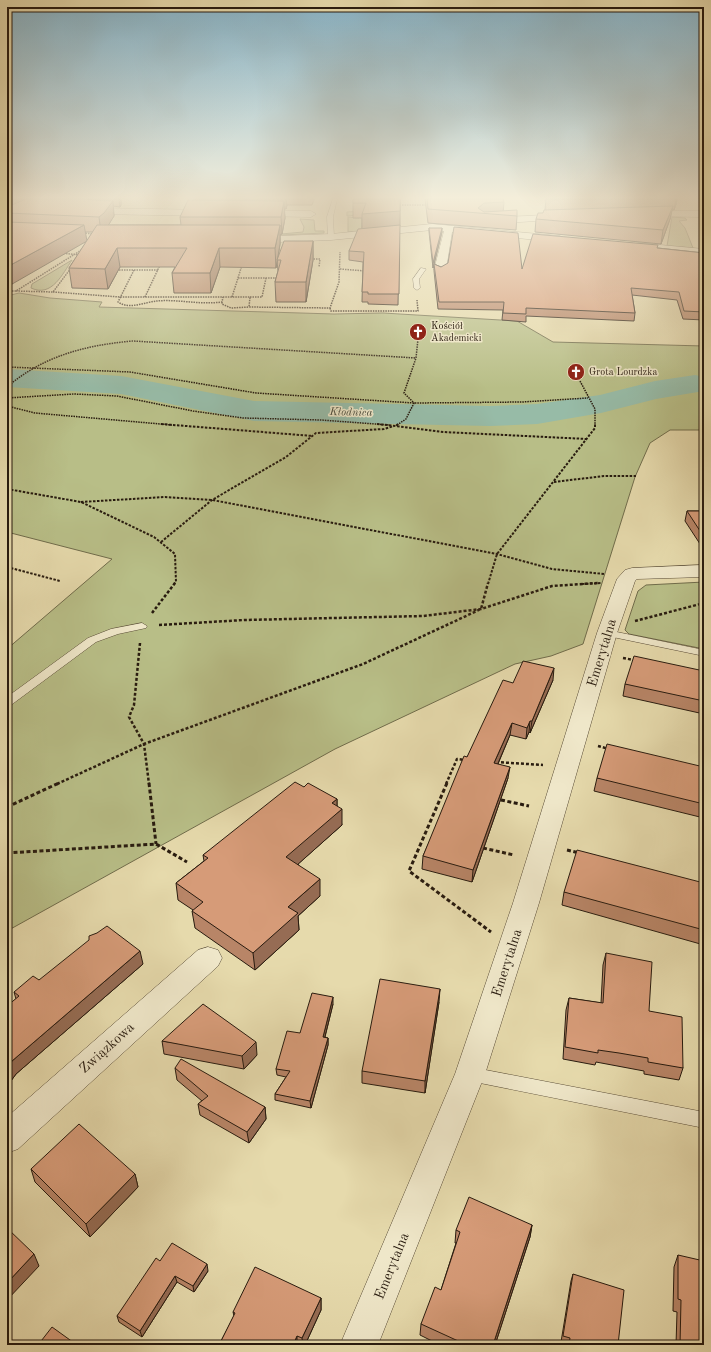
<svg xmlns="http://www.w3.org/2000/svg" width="711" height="1352" font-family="'Old Standard TT',serif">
	<rect width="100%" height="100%" fill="#e6daac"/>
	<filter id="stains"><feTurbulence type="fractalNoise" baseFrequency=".005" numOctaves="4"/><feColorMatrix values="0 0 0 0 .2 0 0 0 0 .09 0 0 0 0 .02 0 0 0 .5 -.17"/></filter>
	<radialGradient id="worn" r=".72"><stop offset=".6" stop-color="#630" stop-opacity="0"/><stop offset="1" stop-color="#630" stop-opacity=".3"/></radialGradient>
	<path fill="#b8be87" stroke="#706c4b" d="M361,211L379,229L348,232V217L359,218V215L347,216V212Z
		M672,217L685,218L687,220L679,221L685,228L693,248L667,246Z
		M300,219L314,220L315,231H324V233L281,235V234L303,232L304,227Z
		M72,260C63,273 52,298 31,288L32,284Z
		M19,293L50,298L102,302L99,307L334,314L383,313L517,321L553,342L704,346V430H670L650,443L635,477L583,644L551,656L515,664L335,749L7,931V649L112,559L7,532V296Z
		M704,582V649L629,634L625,630L638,591L646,585Z"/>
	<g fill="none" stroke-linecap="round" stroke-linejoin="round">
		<path fill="#97bba7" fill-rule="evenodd" d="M7,369L121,376L254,401L490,406L537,404L600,395L655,381L695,375L704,377V391L656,399L601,413L537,424L490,426L254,421L121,394L7,387Z"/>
		<defs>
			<path id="service" d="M333,199H337L333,217L334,237L331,239L328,237L327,217Z
				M421,268L426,269L419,279L420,288L417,290L414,288L413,279Z
				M142,623L147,626L146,628L118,634L96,642L11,705L7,706V697L88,638L111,629Z
				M607,630L704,650V656L603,635L602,633Z
				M470,1067L704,1112V1128L470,1081L464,1079L462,1074L464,1069Z"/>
			<path id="minor" d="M28,199H46L95,208L210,210L215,213L210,216L95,214L33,202Z
				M256,211H311L316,214L311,217L253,216L251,214Z
				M643,211H704V217L640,216L638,214Z
				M565,214L570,217L568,219L489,224L484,221L489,218Z
				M432,224L560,236L565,239L560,242L452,232L446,270L440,273L434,270L444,231L432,230L331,240L252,243L247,240L252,237L331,234Z
				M639,243L704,249V255L635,248L634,246L635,244Z
				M704,565V577L637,579L635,581L617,633L539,903L485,1074L378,1345H340L455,1074L513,903L597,633L617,579L625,570L632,568Z
				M208,947L218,950L222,958L218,966L18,1149L7,1153V1117L198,950Z"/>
		</defs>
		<use href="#service" stroke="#584b36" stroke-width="1"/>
		<use href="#minor" stroke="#584b36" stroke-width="1"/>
		<path stroke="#281b0f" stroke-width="1.5" stroke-dasharray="1.5 1" stroke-linecap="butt" d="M397,205H428
			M83,233L94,234
			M61,253L80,255
			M311,259H320L319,267
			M340,269L366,271
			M119,270H158
			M134,270L118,302C129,310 145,302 157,301C178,299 199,305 222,302L223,297
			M238,278L242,265
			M7,291H16L83,249
			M16,291L53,292L71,268
			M53,292L120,297H250L249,307L330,308L339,282L340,252
			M145,297L160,265
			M232,297L238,278H278
			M250,297H262L266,278
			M222,302V304L231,308L249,307
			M330,308L331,311H418L417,300
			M7,367L130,372L256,393L414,403L522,402L588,398
			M580,381L595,409V425
			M7,387C43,356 86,345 133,341L416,358
			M7,398L74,394L117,396L193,411L243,418L321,420L389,425
			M7,406L35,413L172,425
			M397,425L406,419L414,403L404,393L416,358L418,339"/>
		<path stroke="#281b0f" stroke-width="2" stroke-dasharray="2.5 1.5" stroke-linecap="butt" d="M161,424L313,436
			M377,424L396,426
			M398,424L396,426L443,432L587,439
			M554,482L604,476H636
			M7,489L81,502L154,537L175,554L176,582L174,584
			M81,502L165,497L212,500L497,554L552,569L604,574
			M161,542L212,500L286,457L316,433L384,429L394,426
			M7,544L9,543
			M7,567L60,581
			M488,584L497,554L595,428V424
			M582,584L602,583"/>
		<path stroke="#281b0f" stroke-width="2.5" stroke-dasharray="3 2" stroke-linecap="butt" d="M152,613L175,583
			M635,621L704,603
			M159,625L244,620L423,616L481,609L552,586L598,583
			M140,643L134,705L129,717L144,744L149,784
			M623,658L634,660
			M598,746L609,749
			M496,762L543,765
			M57,784L144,744L363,664L481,609L488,583
			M446,784L457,759L465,760"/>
		<path stroke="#281b0f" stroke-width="3" stroke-dasharray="4 2.5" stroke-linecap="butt" d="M149,783L156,844
			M447,783L409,871L491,932
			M501,800L529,806
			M7,807L59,783
			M483,848L514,855
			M567,850L579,853
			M7,853L156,844L187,862"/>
		<use href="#service" fill="#efe7c9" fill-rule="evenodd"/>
		<use href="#minor" fill="#efe7c9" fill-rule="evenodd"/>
	</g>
	<path fill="#b88567" stroke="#281b0f" d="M7,199H121V205L120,207L113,206L114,216L108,225H181L180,217L193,200V199H250V200H257V199H314L312,205H287L286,209H284L285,218L282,234L280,235V244L278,258L313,241V260L306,302H276L275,282L278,271L277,261L276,268L220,267L211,293H174L172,273L175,267H120L108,289L72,288L69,268L93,232H85L7,287Z
		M353,199H400L398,305L368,304V302H362L363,262L349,260V251L362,229V218H353Z
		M425,199H503V211L517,216L516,230L428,223Z
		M546,199H677L676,204L674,210H672L670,219L661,244L535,232L536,219L543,213L545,210Z
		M429,228L442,232L434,264L441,267L522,269L658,248L704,253V320L683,319L677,300L632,295L635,313L634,321L526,316V322L502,320L503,310L438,309L434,271V265L433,268L429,232Z
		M687,511H704V547H702L685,521Z
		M704,671V714L623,696L625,684Z
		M553,680L530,733L529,732L526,739L510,735L498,764L508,778L472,882L422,869L423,856L467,757L513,683Z
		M704,767V818L594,791L597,778Z
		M304,787L337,799V806L342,825L298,864L320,896L298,916L299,930L255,970L195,928L192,911L193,910L178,900L176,883L204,861L203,855Z
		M704,883V945L562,905L564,892Z
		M606,953L649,1011L683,1068L679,1080L644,1074V1071L596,1062L595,1065L563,1059L566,1010L569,998L601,1003L603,965Z
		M143,964L16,1074L8,1085H7V1006L16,999L14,992L39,980Z
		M439,1002L425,1093L362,1083V1071Z
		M333,1004L325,1037L328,1038V1045L311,1108L275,1100V1094L286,1077L277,1075L276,1069L300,1033Z
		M162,1041L257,1055L244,1069L164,1054Z
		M175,1068L265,1107L266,1119L249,1143L200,1115L198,1104L202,1101L177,1080Z
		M31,1169L135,1174L138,1187L90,1237L35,1182Z
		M532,1225L530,1237L495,1345H440L420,1335L421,1324L441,1290L456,1243H455L456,1230Z
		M678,1255L704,1345H676L677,1312L673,1311L674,1267Z
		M160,1261L208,1271L194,1292L177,1282L142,1337L119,1322L117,1316Z
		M573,1274L618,1345H569V1344L561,1342L571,1281Z
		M321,1298V1310L305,1345H219L234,1316L233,1312Z"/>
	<path fill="#966c54" stroke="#281b0f" d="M7,199H30L7,213Z
		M119,199H121V205L120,207Z
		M246,199H250L246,209Z
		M286,199L287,205L286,209Z
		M400,199V226L362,229V214Z
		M676,199H677L676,204L674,210Z
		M113,201L114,216L106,229L101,232L99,217Z
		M284,201L285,218L282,234L281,217Z
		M504,202L503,214L477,212L478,208L484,203Z
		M673,206L670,219L661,244L663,230Z
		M84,225L87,241L7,287V267Z
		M280,225V244L276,268L275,248Z
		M442,228V232L433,268V263Z
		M313,241V260L306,302V282Z
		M117,248L120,267L108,289L105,269Z
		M219,248L220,267L211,293L210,273Z
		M554,668L553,680L530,733L532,721Z
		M530,721L529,732L526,739L527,728Z
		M512,723L510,735L493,775L494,763Z
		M510,767L508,778L472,882L473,870Z
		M337,799V813L342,809V825L287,874L286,857L332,803Z
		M320,879V896L298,916L299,930L255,970L253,953L288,907Z
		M140,951L143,964L16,1074L8,1085L7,1083V1068L12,1061Z
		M440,989L439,1002L425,1093V1081Z
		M333,997V1004L323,1044V1037Z
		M328,1038V1045L311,1108L310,1101Z
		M256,1042L257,1055L244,1069L242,1056Z
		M265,1107L266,1119L249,1143L247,1132Z
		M135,1174L138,1187L90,1237L86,1224Z
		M532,1225L530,1237L495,1345H493Z
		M34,1254L39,1266L7,1300V1283Z
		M207,1264L208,1271L194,1292L193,1286Z
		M175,1276L177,1282L142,1337L140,1331Z
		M321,1298V1310L305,1345H303L302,1338Z
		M297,1336V1345H293Z"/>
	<path fill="#d69b78" stroke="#281b0f" d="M26,199H85L93,200L113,201L104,213L99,217L7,213V207Z
		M353,199H400V211L362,214L366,203H353Z
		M427,199H503L504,202L484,203L478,208L484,212L517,210V216L428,209Z
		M188,200L284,201L281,217H180Z
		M673,206L663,230L536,219L538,213H543L544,210Z
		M7,222L84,225L7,267Z
		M97,225H280L275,248H219L210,273H172L187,248H117L105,269L69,268Z
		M400,225L399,294H368V292H362L364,252L349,251L358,229Z
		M454,227L518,233L522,269L533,234L658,245L657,248L704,253V312L684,311L679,292L631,288L635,313L526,308V314L503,313L504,302H439L434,264L441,267L448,263Z
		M429,228H442L433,263Z
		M284,241H313L306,282H275L281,260H277Z
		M687,511H704V537Z
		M634,656L704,671V701L625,684Z
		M523,661L554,668L532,721H530L527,728L512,723L494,763L510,767L473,870L423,856L464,756L467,757L503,680L513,683Z
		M607,744L704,767V804L597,778Z
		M295,782L304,787L308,783L337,799L332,803L342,809L286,857L320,879L288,907L298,913L253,953L192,911L203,902L176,883L208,858L203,855Z
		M577,850L704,883V930L564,892Z
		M107,926L140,951L12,1061L7,1068V1006L19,996L14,992L33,976L39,980L89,940V936L97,933Z
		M606,953L652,962L649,1011L682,1017L683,1068L648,1062V1058L619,1053L598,1050V1053L565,1047L569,998L603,1003Z
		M380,979L440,989L425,1081L362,1071Z
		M312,993L333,997L323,1037L328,1038L310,1101L275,1094L290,1071L276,1069L287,1031L300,1033Z
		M203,1004L256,1042L242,1056L162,1041Z
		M181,1059L265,1107L247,1132L198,1104L208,1096L175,1068Z
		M79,1124L135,1174L86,1224L31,1169Z
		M469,1197L532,1225L493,1345H467L421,1324L435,1287L441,1290L460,1232L456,1230Z
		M7,1228L34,1254L7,1283Z
		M172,1243L207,1264L193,1286L175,1276L140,1331L117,1316L156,1258L160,1261Z
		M678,1255L704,1261V1345H680L681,1300L678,1299Z
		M255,1267L321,1298L302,1338L297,1336L293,1345H219L235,1313L233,1312Z
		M573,1274L624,1290L618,1345H569L570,1338L563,1336Z
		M52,1327L77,1345H38Z"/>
	<linearGradient id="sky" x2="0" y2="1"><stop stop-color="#87b7ce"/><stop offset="0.51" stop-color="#f4eeda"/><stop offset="1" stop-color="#f4eeda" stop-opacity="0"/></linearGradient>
	<rect width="711" height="388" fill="url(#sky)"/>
	<defs>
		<symbol id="church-disc" viewBox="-11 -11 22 22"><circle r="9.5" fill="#8f2418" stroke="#efe7c9"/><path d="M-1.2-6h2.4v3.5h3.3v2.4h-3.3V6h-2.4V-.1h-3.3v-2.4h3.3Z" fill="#fff"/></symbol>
	</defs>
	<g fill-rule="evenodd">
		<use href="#church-disc" x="408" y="322" width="20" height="20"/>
		<use href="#church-disc" x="566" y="362" width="20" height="20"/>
	</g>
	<g text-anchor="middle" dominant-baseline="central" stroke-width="3" stroke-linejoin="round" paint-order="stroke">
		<g font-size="10" fill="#281b0f" stroke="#efe7c9" text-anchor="start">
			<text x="431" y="326">Kościół<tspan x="431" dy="12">Akademicki</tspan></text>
			<text x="589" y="372">Grota Lourdzka</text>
		</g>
		<g font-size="11" font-style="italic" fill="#494b3d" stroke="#efe7c9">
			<text transform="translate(351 413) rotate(1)">Kłodnica</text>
		</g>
		<g font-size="14" fill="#281b0f" stroke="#efe7c9">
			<text transform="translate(602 653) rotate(-73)">Emerytalna</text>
			<text transform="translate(507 963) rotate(-72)">Emerytalna</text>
			<text transform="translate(107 1048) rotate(-42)">Związkowa</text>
			<text transform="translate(392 1266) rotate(-68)">Emerytalna</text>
		</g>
	</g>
	<rect width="711" height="1352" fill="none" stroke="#e6daac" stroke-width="24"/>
	<rect x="8" y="8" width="695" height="1336" fill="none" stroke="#281b0f" stroke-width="2"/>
	<rect x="12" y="12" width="687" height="1328" fill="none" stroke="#281b0f"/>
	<rect width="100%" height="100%" filter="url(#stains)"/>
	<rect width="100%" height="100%" fill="url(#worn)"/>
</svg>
